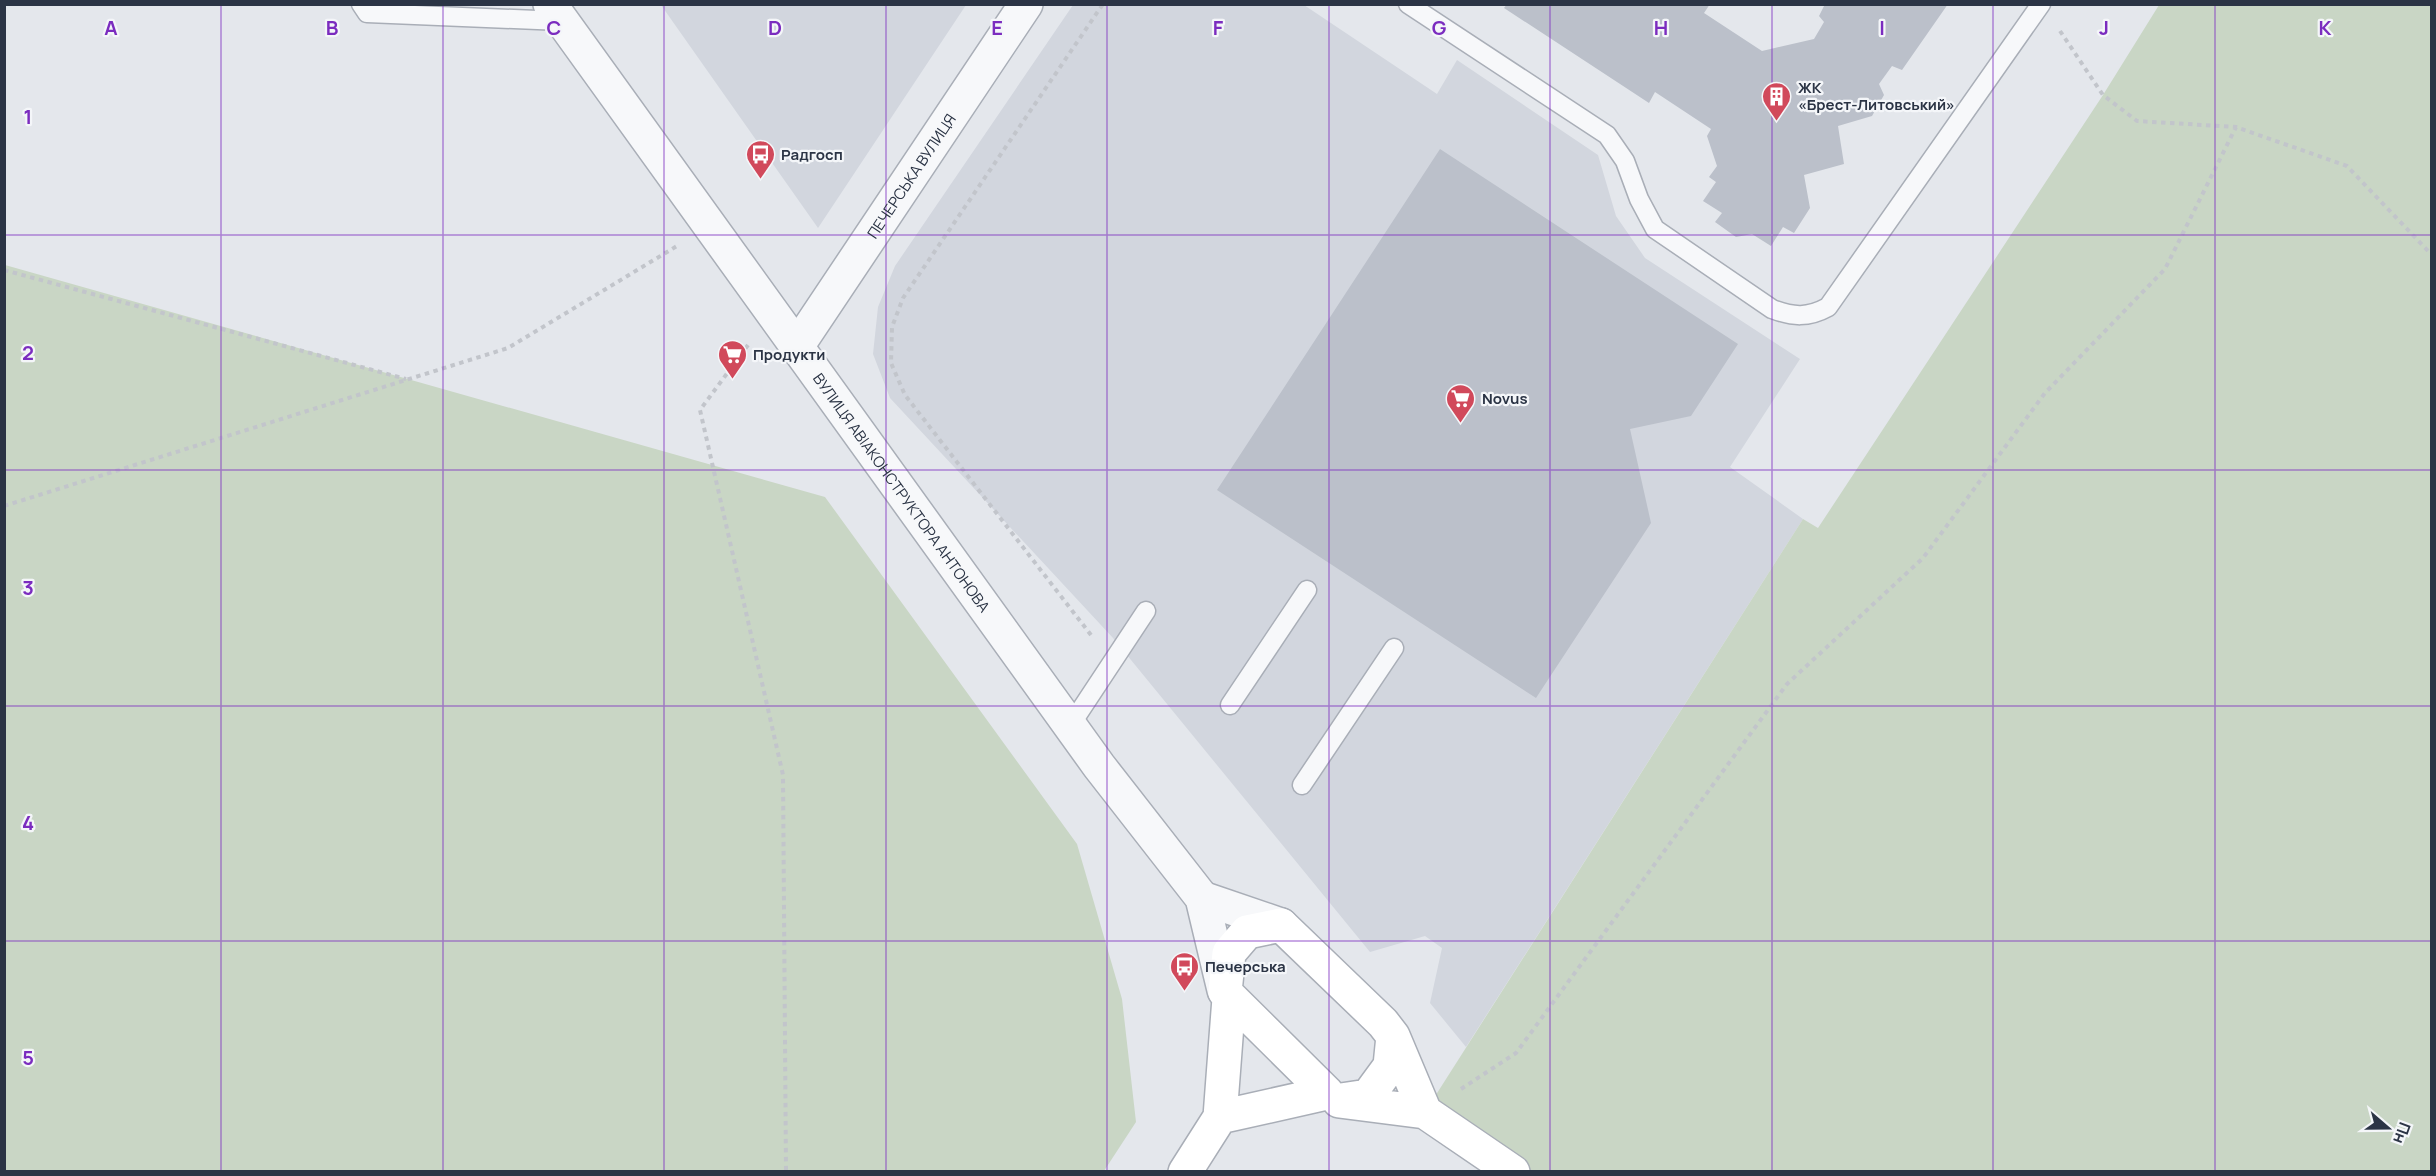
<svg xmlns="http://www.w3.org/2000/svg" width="2436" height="1176" font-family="Manrope,sans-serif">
	<rect width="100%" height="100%" fill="#e4e7ec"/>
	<path fill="#d2d6de" d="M661,5H966L818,228Z
		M1073,5H1304L1437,94L1457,60L1598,155L1616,216L1645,258L1800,359L1730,467L1803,519L1466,1047L1430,1003L1442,948L1425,936L1370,952L1113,638L890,398L873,354L878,307L895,266Z"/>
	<path fill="#c9d6c5" d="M2159,5H2431V1171H1513L1425,1112L1803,519L1818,528L2103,95Z
		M5,265L825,497L1077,844L1122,999L1136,1122L1104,1171H5Z"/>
	<path fill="#bbc0ca" d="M1507,4H1710L1704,13L1762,51L1814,39L1824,22L1819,16L1825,4H1948L1902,70L1892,66L1879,84L1884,95L1872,116L1838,126L1844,164L1804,175L1810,208L1794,233L1783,227L1771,246L1752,234L1736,237L1715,222L1722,213L1703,201L1716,182L1709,177L1717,166L1707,136L1711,129L1655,92L1649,103L1504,8Z
		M1440,149L1738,344L1691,416L1630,429L1651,523L1536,698L1217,490Z"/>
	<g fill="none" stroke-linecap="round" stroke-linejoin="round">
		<defs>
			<path id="service" d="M361,4L367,13L561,21
				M1408,4L1607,135L1625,161L1639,199L1655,229L1772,309C1793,317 1808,318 1828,307L2041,4
				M1230,705L1307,590
				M1070,726L1146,611
				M1302,785L1394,648"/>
			<g id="minor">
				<path id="s1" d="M796,348L1026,4"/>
			</g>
			<g id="tertiary">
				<path id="s2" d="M550,4L1099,766L1202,898L1224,990"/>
				<path d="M1202,898L1281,925"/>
			</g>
			<path id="secondary" d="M1327,1093L1225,992L1229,953L1247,932L1281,925L1383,1023L1393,1036L1425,1112
				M1341,1100L1368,1096L1390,1066L1393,1036
				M1339,1101L1425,1112L1513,1172
				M1220,1117L1327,1093
				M1185,1172L1220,1117L1229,998"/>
		</defs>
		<use href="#service" stroke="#a9aeb7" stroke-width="21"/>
		<use href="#minor" stroke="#a9aeb7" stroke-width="36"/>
		<use href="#tertiary" stroke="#a9aeb7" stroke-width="36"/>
		<use href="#secondary" stroke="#a9aeb7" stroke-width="36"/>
		<path stroke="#c2c5cb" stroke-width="4" stroke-dasharray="4.5 4.5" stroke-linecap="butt" d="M2060,31L2103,95L2137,121L2236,127
			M4,270L406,379
			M748,345L700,410L783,775L786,1172
			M4,506L508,348L677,246
			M1091,635L905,395L891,363L892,327L903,298L1103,4
			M1461,1089L1516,1053L1787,684L1923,558L2045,393L2165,269L2236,127L2347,166L2428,251L2432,252"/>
		<use href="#service" stroke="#f7f8fa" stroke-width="18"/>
		<use href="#minor" stroke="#f7f8fa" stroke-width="33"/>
		<use href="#tertiary" stroke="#f7f8fa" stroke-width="33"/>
		<use href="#secondary" stroke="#fff" stroke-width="33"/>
	</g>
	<path fill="none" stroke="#7b2cbf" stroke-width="1.5" stroke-opacity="0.55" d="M221,4V1172M443,4V1172M664,4V1172M886,4V1172M1107,4V1172M1329,4V1172M1550,4V1172M1772,4V1172M1993,4V1172M2215,4V1172M4,235H2432M4,470H2432M4,706H2432M4,941H2432"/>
	<defs>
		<symbol id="building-pin" viewBox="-11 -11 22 30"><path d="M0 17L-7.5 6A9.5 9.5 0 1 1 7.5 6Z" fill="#d1495b" stroke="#f4f6f9"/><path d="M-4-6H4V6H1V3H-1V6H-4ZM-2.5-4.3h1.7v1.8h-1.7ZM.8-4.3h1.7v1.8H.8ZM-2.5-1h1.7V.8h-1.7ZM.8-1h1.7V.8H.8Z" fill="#fff"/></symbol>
		<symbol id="bus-pin" viewBox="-11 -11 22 30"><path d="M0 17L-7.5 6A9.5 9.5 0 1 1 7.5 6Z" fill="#d1495b" stroke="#f4f6f9"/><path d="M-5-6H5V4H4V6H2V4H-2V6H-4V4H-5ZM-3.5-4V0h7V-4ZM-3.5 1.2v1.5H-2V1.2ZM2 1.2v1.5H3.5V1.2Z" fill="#fff"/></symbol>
		<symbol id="supermarket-pin" viewBox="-11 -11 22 30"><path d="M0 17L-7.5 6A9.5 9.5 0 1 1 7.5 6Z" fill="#d1495b" stroke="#f4f6f9"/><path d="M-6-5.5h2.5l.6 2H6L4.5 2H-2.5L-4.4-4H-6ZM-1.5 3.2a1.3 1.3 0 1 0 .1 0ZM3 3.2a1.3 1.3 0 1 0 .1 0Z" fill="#fff"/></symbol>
	</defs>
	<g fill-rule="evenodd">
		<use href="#building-pin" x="1760" y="80" width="33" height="45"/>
		<use href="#bus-pin" x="744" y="138" width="33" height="45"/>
		<use href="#supermarket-pin" x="716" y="338" width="33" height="45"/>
		<use href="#supermarket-pin" x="1444" y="382" width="33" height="45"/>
		<use href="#bus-pin" x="1168" y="950" width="33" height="45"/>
	</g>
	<g text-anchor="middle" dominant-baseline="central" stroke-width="4.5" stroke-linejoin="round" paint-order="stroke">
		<g font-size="15" font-weight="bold" fill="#2b3445" stroke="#f4f6f9" text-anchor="start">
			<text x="1798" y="87">ЖК<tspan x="1798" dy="17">«Брест-Литовський»</tspan></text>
			<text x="781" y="154">Радгосп</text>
			<text x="753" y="354">Продукти</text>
			<text x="1482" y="398">Novus</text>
			<text x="1205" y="966">Печерська</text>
		</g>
		<g font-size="15" fill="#2b3445" stroke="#f4f6f9">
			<text stroke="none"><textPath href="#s1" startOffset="207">ПЕЧЕРСЬКА ВУЛИЦЯ</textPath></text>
			<text stroke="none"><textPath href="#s2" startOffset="602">ВУЛИЦЯ АВІАКОНСТРУКТОРА АНТОНОВА</textPath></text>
		</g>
	</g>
	<g font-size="20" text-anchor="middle" font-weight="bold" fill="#7b2cbf" stroke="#f4f6f9" stroke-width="4.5" stroke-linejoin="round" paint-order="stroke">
		<text x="111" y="35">A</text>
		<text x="332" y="35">B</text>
		<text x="554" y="35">C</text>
		<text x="775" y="35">D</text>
		<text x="997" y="35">E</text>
		<text x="1218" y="35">F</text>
		<text x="1439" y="35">G</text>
		<text x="1661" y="35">H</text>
		<text x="1882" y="35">I</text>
		<text x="2104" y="35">J</text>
		<text x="2325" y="35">K</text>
		<text x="28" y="124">1</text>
		<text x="28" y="360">2</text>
		<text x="28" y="595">3</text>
		<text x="28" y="830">4</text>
		<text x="28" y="1065">5</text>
	</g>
	<rect width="2436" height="1176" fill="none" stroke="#2b3445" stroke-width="12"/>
	<g transform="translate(2388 1128) rotate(110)" stroke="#f4f6f9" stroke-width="4.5" paint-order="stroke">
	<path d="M0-4.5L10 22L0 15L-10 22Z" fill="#2b3445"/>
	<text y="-9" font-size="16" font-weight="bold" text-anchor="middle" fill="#2b3445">Пн</text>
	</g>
</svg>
